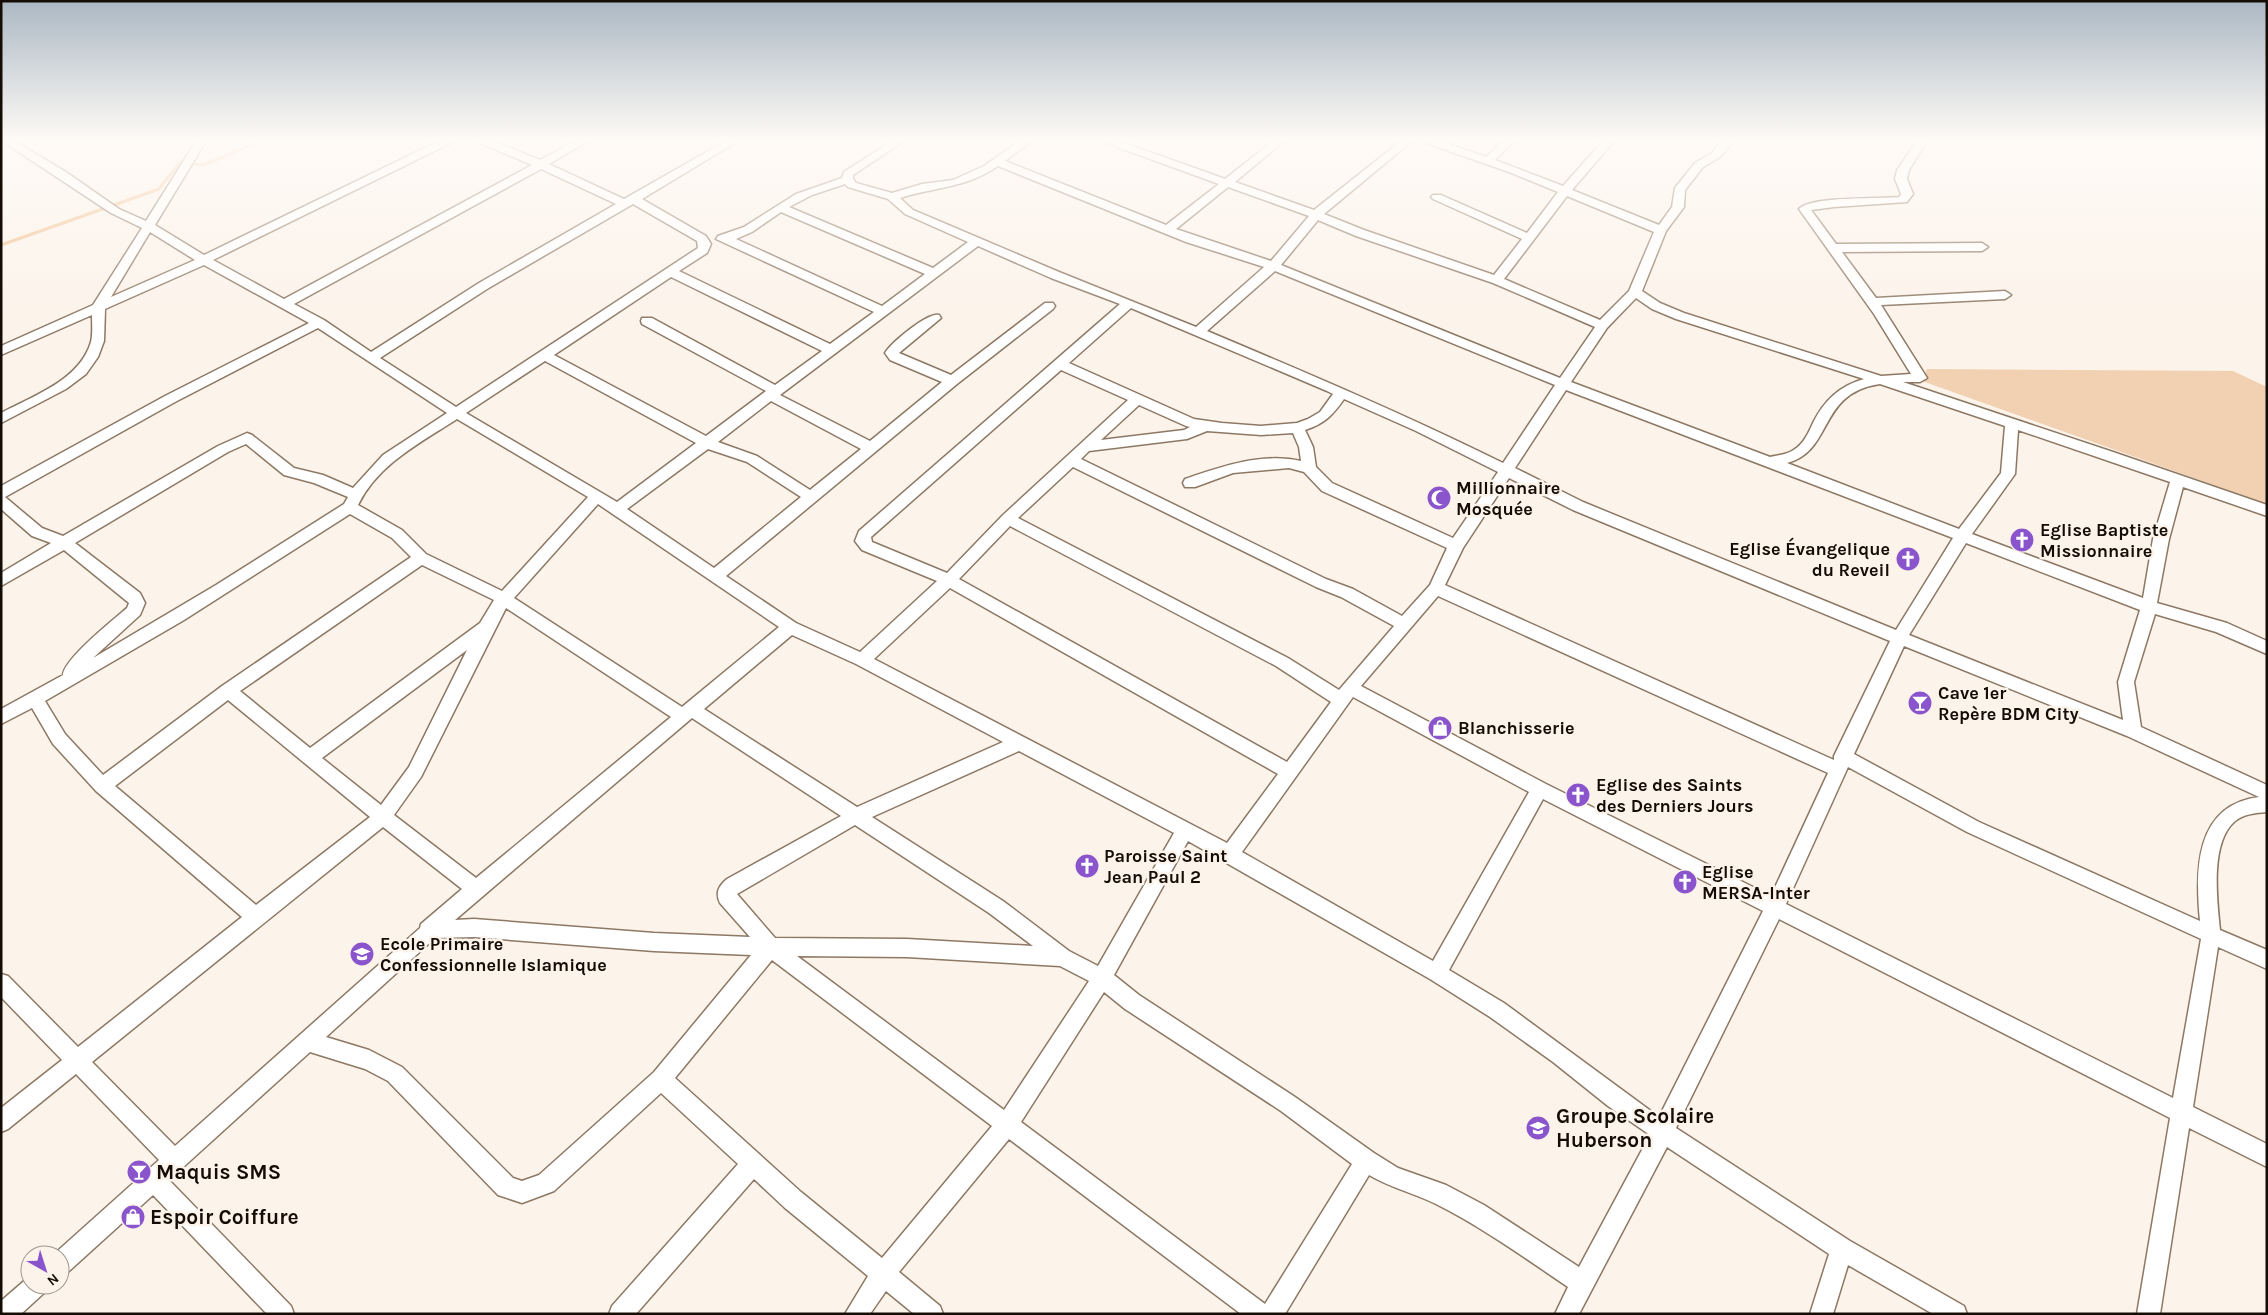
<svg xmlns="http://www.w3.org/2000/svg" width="2268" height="1315" font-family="Karla,sans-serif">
	<rect width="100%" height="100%" fill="#fcf3ea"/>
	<path fill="#f1d1b1" d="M1927,369L2233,371L2267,387V504L1922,381Z"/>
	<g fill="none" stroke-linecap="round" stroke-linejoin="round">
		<path stroke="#f0bf8c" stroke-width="3" d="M1,245L159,189L180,162L204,165L260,141"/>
		<defs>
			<path id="minor" d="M2,141H14L66,172L119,209L146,221L196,141H206L155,225L204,255L439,141H452L451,143L213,260L284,299L532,165L480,143L479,141H493L540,160L575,141H588L549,164L624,199L726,141H738L642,199L706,236L711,244L707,253L679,271L830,344L874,312L716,239L718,236L744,227L796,194L842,178L844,172L892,141H904L853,175V179L856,183L892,193L922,184L953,180L984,166L1020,141H1032L1005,161L1166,225L1219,184L1106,143L1105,141H1119L1225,179L1273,141H1284L1235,182L1314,210L1401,141H1412L1324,214L1364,230L1494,275L1522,239L1433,199L1431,197L1433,195H1441L1527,233L1558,192L1509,172L1426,143L1425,141H1440L1486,157L1503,141H1514L1495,160L1563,186L1603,141H1614L1572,190L1659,225L1672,207L1675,188L1695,163L1712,153L1722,141H1733L1720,157L1703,167L1685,190L1684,207L1666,231L1642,291L1660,303L1684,313L1881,376L1911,374L1874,314L1799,209C1811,196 1879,199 1899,197L1901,194L1895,179L1897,170L1917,141H1927L1909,170L1907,179L1913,194L1907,202L1834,207L1811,210L1836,244L1982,243L1988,247L1982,251L1842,252L1876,298L2005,291L2011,295L2005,299L1881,305L1927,378L1920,382H1903L2113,452L2267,505V516L2183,487L2169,539L2157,603L2227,623L2267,641V654L2216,632L2155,614L2134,682L2141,727L2267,785V812C2255,813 2243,814 2234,822C2210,844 2217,900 2220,930L2267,950V969L2218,947L2193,1107L2267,1144V1167L2189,1128L2160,1314H2137L2170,1118L1779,919L1676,1128L1850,1241L1964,1306L1967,1314H1933L1848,1265L1833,1314H1810L1829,1254L1667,1147L1579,1314H1555L1568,1287C1525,1258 1482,1227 1436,1204C1414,1193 1391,1188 1369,1175L1285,1314H1241L1009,1139L899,1272L940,1306L943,1314H914L886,1291L870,1314H845L868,1276L785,1208L754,1179L636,1314H609L612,1306L738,1164L661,1093L554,1191L522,1203L498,1195L388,1081L365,1069L310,1052L169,1180L291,1306L294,1314H267L153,1195L68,1272L60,1275V1255H53L159,1160L76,1074L8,1129L1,1132V1108L62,1060L1,997V974L8,976L78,1047L242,917L96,791L53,744L32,708L1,724V709L63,675C64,659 113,620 127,608L129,603L64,550L1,586V573L51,543L32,536L1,509V486L165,396L309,323L204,265L105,309L104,341L98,357L86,374L66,389L1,423V413C33,396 80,380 91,342C93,334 92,323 92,315L1,355V346L93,305L142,228L111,213ZM998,166L1186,242L1264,267L1196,327L1059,272L913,210L900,198C935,187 966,188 998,166ZM541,169L616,204L479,283L371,352L324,320L294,304ZM845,184L848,187L888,199L905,214L968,242L933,268L789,207L812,195ZM1228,187L1309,216L1271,261L1176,229ZM1567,196L1654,232L1629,291L1600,320L1504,279ZM633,204L697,241L698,248L456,407L380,358L487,289ZM781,212L925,274L882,306L736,239L752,232ZM1318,220L1356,236L1493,283L1595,327L1560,378L1281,265ZM150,232L195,260L111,297ZM978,246L1051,278L1120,304L859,531L855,541L862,550L937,581L860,652L796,623L726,576L957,384L1053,309L1055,306L1053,303H1045L951,375L899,353L941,318L939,315C928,312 892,342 885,353L890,360L942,382L870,441L780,395ZM1275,271L1555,385L1503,463C1406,415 1307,373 1207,331ZM671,277L822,351L775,385L652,318H642L641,321L642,324L766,391L706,436L554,355ZM1636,298L1652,309L1676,319L1864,379C1839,386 1824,401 1813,423C1808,434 1803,445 1792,451C1785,455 1777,455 1770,457L1571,382L1607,328ZM1131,308L1327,391L1333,394L1320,412L1308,419L1297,423L1261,426L1222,423L1194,419L1069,363ZM318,328L447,413L383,455L353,488L323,475L294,468L252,435L247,433L218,446L63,536L42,528L5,497L175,402ZM545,361L696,443L617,502L466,413ZM1061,370L1128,400L1003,515L947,573L872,542L871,537ZM1880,384L2005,426L2001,473L1959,529L1787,463C1834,451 1817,393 1880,384ZM1566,390L1953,538L1896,630L1583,502L1515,468ZM1344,399L1416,431L1498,472L1453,538L1332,483L1316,467L1313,447L1305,430C1324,424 1333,415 1344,399ZM771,401L861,449L810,490L757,456L718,442ZM1139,405L1186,426L1190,427L1184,430L1101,440ZM457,419L588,497L502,591L426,554L402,530L358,505C378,464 420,443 457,419ZM2018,430L2170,482L2153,539L2143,598L1972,534L2015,474ZM1207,431L1261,435L1293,433L1299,447L1301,461C1263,452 1220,467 1185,479L1183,483L1185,487H1195L1233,473L1289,468L1304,472L1322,491L1447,548L1430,585L1402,616L1353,589L1326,579L1081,459L1089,451L1187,439ZM246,444L284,475L314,483L348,497L344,504L216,585L93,658L140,615L145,603L140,593L75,543L228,452ZM708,449L747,462L801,497L714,568L627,509ZM1073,467L1316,587L1341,597L1394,626L1339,690L1288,658L1018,518ZM1509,478L1573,510L1890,641L1834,756V760L1445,585L1463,548ZM598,504L779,627L682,707L514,598ZM350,514L392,538L411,557L222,686L103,775L65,734L45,701L184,620ZM1010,526L1276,666L1331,702L1287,762L959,579ZM1966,543L2140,610L2118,682L2123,720L1909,635ZM422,565L494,600L480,623L310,748L240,691ZM950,588L1278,774L1227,843L874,659ZM1438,596L1828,773L1771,896L1546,784L1361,686ZM506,608L671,717L476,878L394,815L421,777ZM792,635L856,664L1003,742L857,807L704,709ZM1904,646L2127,736L2259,797C2195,805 2195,870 2200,921L1979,822L1854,754ZM467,650L409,767L381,805L322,758ZM1353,697L1529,792L1433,961L1242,852ZM228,700L370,817L256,905L115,786ZM692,718L841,816L727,879C719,886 715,892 720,903L750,937L654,933L474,919L455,920ZM1019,751L1174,833L1098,966L1069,951L1003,901L872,817ZM1848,767L1967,832L2201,939L2173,1098L1786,904ZM1543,799L1763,911L1659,1117L1504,1003L1449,970ZM855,825L989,913L1033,946L907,939L775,938L737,894ZM383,827L462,889L421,924L420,928L175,1146L92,1062ZM1188,841L1430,979L1490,1017L1553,1062L1608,1106L1650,1135L1579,1267L1484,1205L1446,1185L1398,1168L1374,1153L1295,1097L1139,995L1114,975ZM474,937L654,951L751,955L654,1072L539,1175L522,1181L513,1178L402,1067L369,1050L326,1037L435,938ZM797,956L907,957L1060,966L1089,981L1004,1110ZM772,960L992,1126L882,1258L801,1192L675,1078ZM1104,992L1125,1009L1281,1111L1352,1164L1265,1304L1021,1122Z
				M30,1276V1285H47L44,1293L21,1314H1V1301Z"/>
		</defs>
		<use href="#minor" stroke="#8d7864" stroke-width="3"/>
		<use href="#minor" fill="#fff" fill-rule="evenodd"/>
	</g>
	<linearGradient id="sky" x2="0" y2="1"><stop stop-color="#abb8c3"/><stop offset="0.43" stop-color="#fefaf6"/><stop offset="1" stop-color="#fefaf6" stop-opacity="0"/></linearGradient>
	<rect width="2268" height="325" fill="url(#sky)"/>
	<defs>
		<symbol id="mosque-disc" viewBox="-11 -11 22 22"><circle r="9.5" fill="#8a54cc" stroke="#fcf3ea"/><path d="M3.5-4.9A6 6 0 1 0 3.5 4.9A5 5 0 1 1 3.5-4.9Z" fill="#fff"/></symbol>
		<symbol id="church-disc" viewBox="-11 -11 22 22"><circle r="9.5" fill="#8a54cc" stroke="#fcf3ea"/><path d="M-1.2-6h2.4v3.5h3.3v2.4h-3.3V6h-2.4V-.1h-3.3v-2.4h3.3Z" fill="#fff"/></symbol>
		<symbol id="bar-disc" viewBox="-11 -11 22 22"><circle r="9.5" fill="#8a54cc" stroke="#fcf3ea"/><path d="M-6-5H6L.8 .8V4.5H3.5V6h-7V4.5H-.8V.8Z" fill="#fff"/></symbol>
		<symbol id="shop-disc" viewBox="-11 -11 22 22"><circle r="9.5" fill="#8a54cc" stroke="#fcf3ea"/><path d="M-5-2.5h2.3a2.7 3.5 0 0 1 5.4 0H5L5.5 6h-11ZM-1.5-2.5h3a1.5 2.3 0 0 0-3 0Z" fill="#fff"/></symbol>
		<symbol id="school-disc" viewBox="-11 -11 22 22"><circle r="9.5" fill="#8a54cc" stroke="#fcf3ea"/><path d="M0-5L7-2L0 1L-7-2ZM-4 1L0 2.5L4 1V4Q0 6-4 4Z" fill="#fff"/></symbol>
	</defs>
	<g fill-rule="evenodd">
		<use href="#mosque-disc" x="1425" y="484" width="28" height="28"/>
		<use href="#church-disc" x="2008" y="526" width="28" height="28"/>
		<use href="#church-disc" x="1894" y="545" width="28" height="28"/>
		<use href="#bar-disc" x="1906" y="689" width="28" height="28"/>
		<use href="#shop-disc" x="1426" y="714" width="28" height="28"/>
		<use href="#church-disc" x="1564" y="781" width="28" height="28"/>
		<use href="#church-disc" x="1073" y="852" width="28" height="28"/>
		<use href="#church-disc" x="1671" y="868" width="28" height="28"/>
		<use href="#school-disc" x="348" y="940" width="28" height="28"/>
		<use href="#school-disc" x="1524" y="1114" width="28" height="28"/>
		<use href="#bar-disc" x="125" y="1158" width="28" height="28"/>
		<use href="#shop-disc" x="119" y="1203" width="28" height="28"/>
	</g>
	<g text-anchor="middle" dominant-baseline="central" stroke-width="5" stroke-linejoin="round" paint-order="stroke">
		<g font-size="18" font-weight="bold" fill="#140c05" stroke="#fcf3ea" text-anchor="start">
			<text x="1456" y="488">Millionnaire<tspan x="1456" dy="21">Mosquée</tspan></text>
			<text x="2040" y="530">Eglise Baptiste<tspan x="2040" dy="21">Missionnaire</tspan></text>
			<text x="1890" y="549" text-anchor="end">Eglise Évangelique<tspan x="1890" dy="21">du Reveil</tspan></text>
			<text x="1938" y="693">Cave 1er<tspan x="1938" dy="21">Repère BDM City</tspan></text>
			<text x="1458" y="728">Blanchisserie</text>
			<text x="1596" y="785">Eglise des Saints<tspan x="1596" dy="21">des Derniers Jours</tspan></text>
			<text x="1104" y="856">Paroisse Saint<tspan x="1104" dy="21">Jean Paul 2</tspan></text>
			<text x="1702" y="872">Eglise<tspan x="1702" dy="21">MERSA-Inter</tspan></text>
			<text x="380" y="944">Ecole Primaire<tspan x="380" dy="21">Confessionnelle Islamique</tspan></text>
		</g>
		<g font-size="21" font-weight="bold" fill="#140c05" stroke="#fcf3ea" text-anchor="start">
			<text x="1556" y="1116">Groupe Scolaire<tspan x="1556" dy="24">Huberson</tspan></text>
			<text x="156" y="1172">Maquis SMS</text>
			<text x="150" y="1217">Espoir Coiffure</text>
		</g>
	</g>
	<rect width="2268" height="1315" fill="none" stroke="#140c05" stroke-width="5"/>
	<g transform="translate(45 1270) rotate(141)"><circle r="24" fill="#fcf3ea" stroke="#9f978e"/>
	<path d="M0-4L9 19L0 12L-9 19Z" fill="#8a54cc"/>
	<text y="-8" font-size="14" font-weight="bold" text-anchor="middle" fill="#140c05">N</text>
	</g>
</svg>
